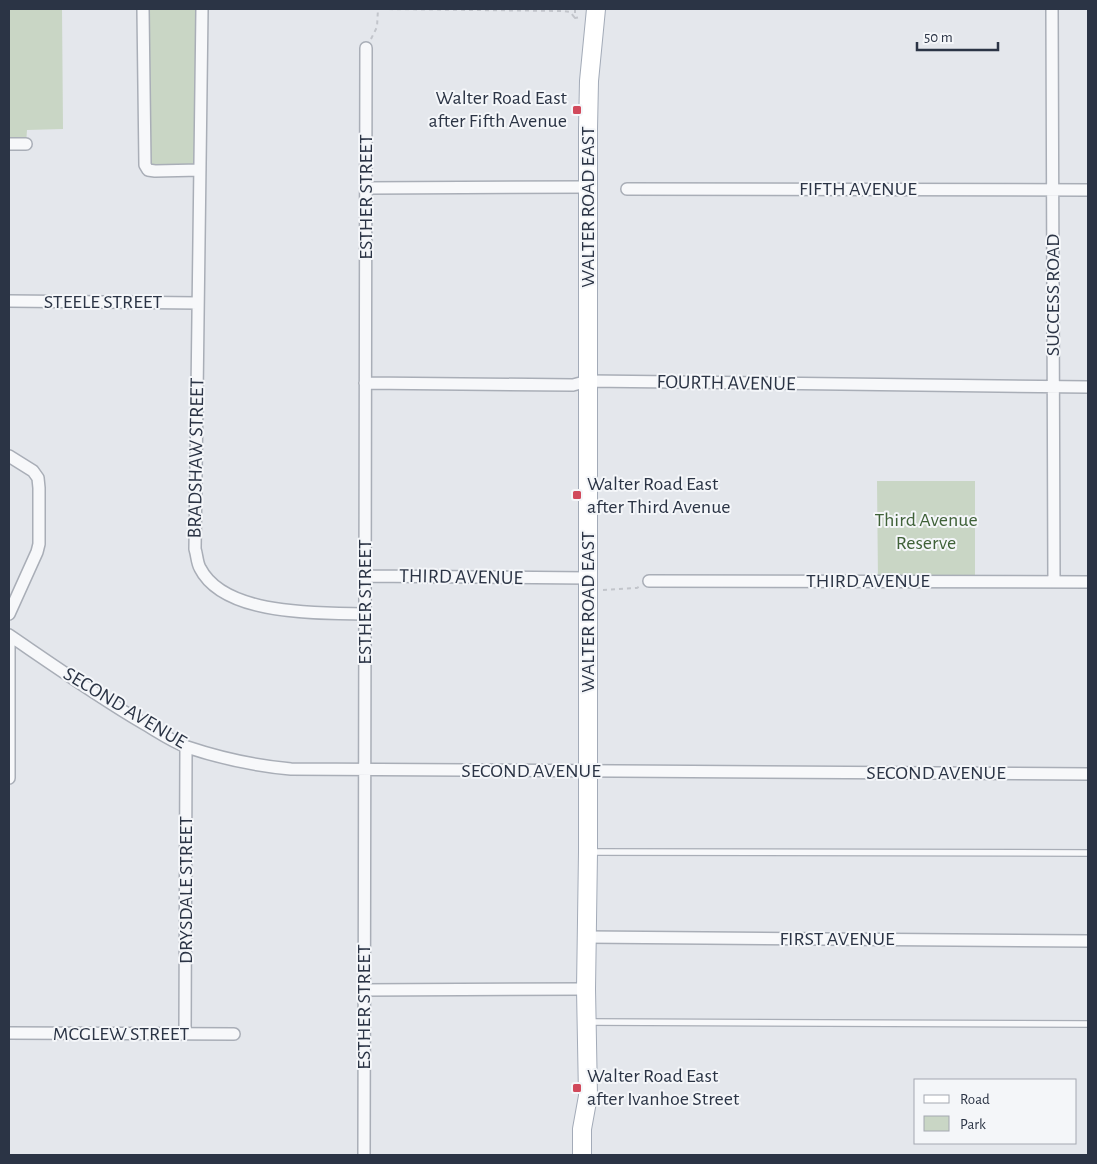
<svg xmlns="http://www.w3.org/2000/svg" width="1097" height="1164" font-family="'Alegreya Sans',sans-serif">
	<rect width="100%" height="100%" fill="#e4e7ec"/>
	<path fill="#c9d6c5" d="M9,9H62L63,129L27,130L26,144H9Z
		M143,9H202L200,170H148Z
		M877,481H975V582L878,581Z"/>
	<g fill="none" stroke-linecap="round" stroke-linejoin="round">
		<defs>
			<path id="service" d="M590,852L1088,853
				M590,1022L1088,1024"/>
			<path id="minor" d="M143,9L145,165L148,170L155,171L200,170
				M202,9L195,549C197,555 197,563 200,568C224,616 319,613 365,614
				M1052,9L1054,582
				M9,144H26
				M366,188L588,187
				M627,189L1088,190
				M9,301L198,303
				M365,383L573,385L588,381L1088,387
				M9,456L33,471L38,478L39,488V544L37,552L9,614
				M365,576L588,578
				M649,581L1088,582
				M9,635C53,665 97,696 143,723C157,731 171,741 187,747C220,758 257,766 291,769L1088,774
				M9,778V635
				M586,937L1088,941
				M363,990L586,989
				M9,1033L234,1034
				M185,1034L186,747
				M364,1155L366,48"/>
			<path id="primary" d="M582,1155V1129L588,1096L586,989L588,852V129L589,81L596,9"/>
		</defs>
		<use href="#service" stroke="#a9aeb7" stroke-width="8"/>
		<use href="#minor" stroke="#a9aeb7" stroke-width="14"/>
		<use href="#primary" stroke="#a3abb8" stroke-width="20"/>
		<path stroke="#c2c5cb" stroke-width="2" stroke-dasharray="4 4" stroke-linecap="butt" d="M381,9L564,11L570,12L575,18
			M575,9V18L581,17
			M371,39L377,27L378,9
			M603,590L637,588L640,586"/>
		<use href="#service" stroke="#f7f8fa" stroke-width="5.5"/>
		<use href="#minor" stroke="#f7f8fa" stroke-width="11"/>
		<use href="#primary" stroke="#fff" stroke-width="18"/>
	</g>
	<g fill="#d1495b" stroke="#f4f6f9" stroke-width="2">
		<rect x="572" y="105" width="10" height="10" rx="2.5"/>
		<rect x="572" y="490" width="10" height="10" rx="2.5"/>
		<rect x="572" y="1083" width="10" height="10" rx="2.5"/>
	</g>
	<g text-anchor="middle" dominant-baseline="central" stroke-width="4" stroke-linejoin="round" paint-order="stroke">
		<g font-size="20" fill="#2b3445" stroke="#f4f6f9" text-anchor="start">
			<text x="567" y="98" text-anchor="end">Walter Road East<tspan x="567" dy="23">after Fifth Avenue</tspan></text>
			<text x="587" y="484">Walter Road East<tspan x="587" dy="23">after Third Avenue</tspan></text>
			<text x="587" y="1076">Walter Road East<tspan x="587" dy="23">after Ivanhoe Street</tspan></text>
		</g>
		<g font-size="20" fill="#2b3445" stroke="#f4f6f9">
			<text x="858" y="189">FIFTH AVENUE</text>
			<text transform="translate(366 197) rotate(-90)">ESTHER STREET</text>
			<text transform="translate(588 207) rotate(-90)">WALTER ROAD EAST</text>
			<text transform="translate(1053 295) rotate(-90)">SUCCESS ROAD</text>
			<text x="103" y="302">STEELE STREET</text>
			<text transform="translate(726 383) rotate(1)">FOURTH AVENUE</text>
			<text transform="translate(196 458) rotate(-89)">BRADSHAW STREET</text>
			<text transform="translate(461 577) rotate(1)">THIRD AVENUE</text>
			<text x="868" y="581">THIRD AVENUE</text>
			<text transform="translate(365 602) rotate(-90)">ESTHER STREET</text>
			<text transform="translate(588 612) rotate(-90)">WALTER ROAD EAST</text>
			<text transform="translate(125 708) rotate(31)">SECOND AVENUE</text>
			<text x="531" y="771">SECOND AVENUE</text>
			<text x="936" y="773">SECOND AVENUE</text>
			<text transform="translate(186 890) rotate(-90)">DRYSDALE STREET</text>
			<text x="837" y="939">FIRST AVENUE</text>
			<text transform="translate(364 1007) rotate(-90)">ESTHER STREET</text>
			<text x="121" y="1034">MCGLEW STREET</text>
		</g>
		<g font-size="20" fill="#3f6138" stroke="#f4f6f9">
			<text x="926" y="520">Third Avenue<tspan x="926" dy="23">Reserve</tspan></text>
		</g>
	</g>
	<rect width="1097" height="1164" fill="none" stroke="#2b3445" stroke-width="20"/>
	<rect x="914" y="1079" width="162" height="65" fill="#f4f6f9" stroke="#a4a8b1"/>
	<rect x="924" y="1095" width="25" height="8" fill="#ffffff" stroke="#a4a8b1"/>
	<text x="960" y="1104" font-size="15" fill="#2b3445">Road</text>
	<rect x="924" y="1116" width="25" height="15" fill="#c9d6c5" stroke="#a4a8b1"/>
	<text x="960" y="1129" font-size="15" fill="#2b3445">Park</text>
	<path d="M917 42v8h81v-8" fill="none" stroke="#2b3445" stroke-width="2.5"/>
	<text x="924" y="42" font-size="15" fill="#2b3445" stroke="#f4f6f9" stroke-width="4" paint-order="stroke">50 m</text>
</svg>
